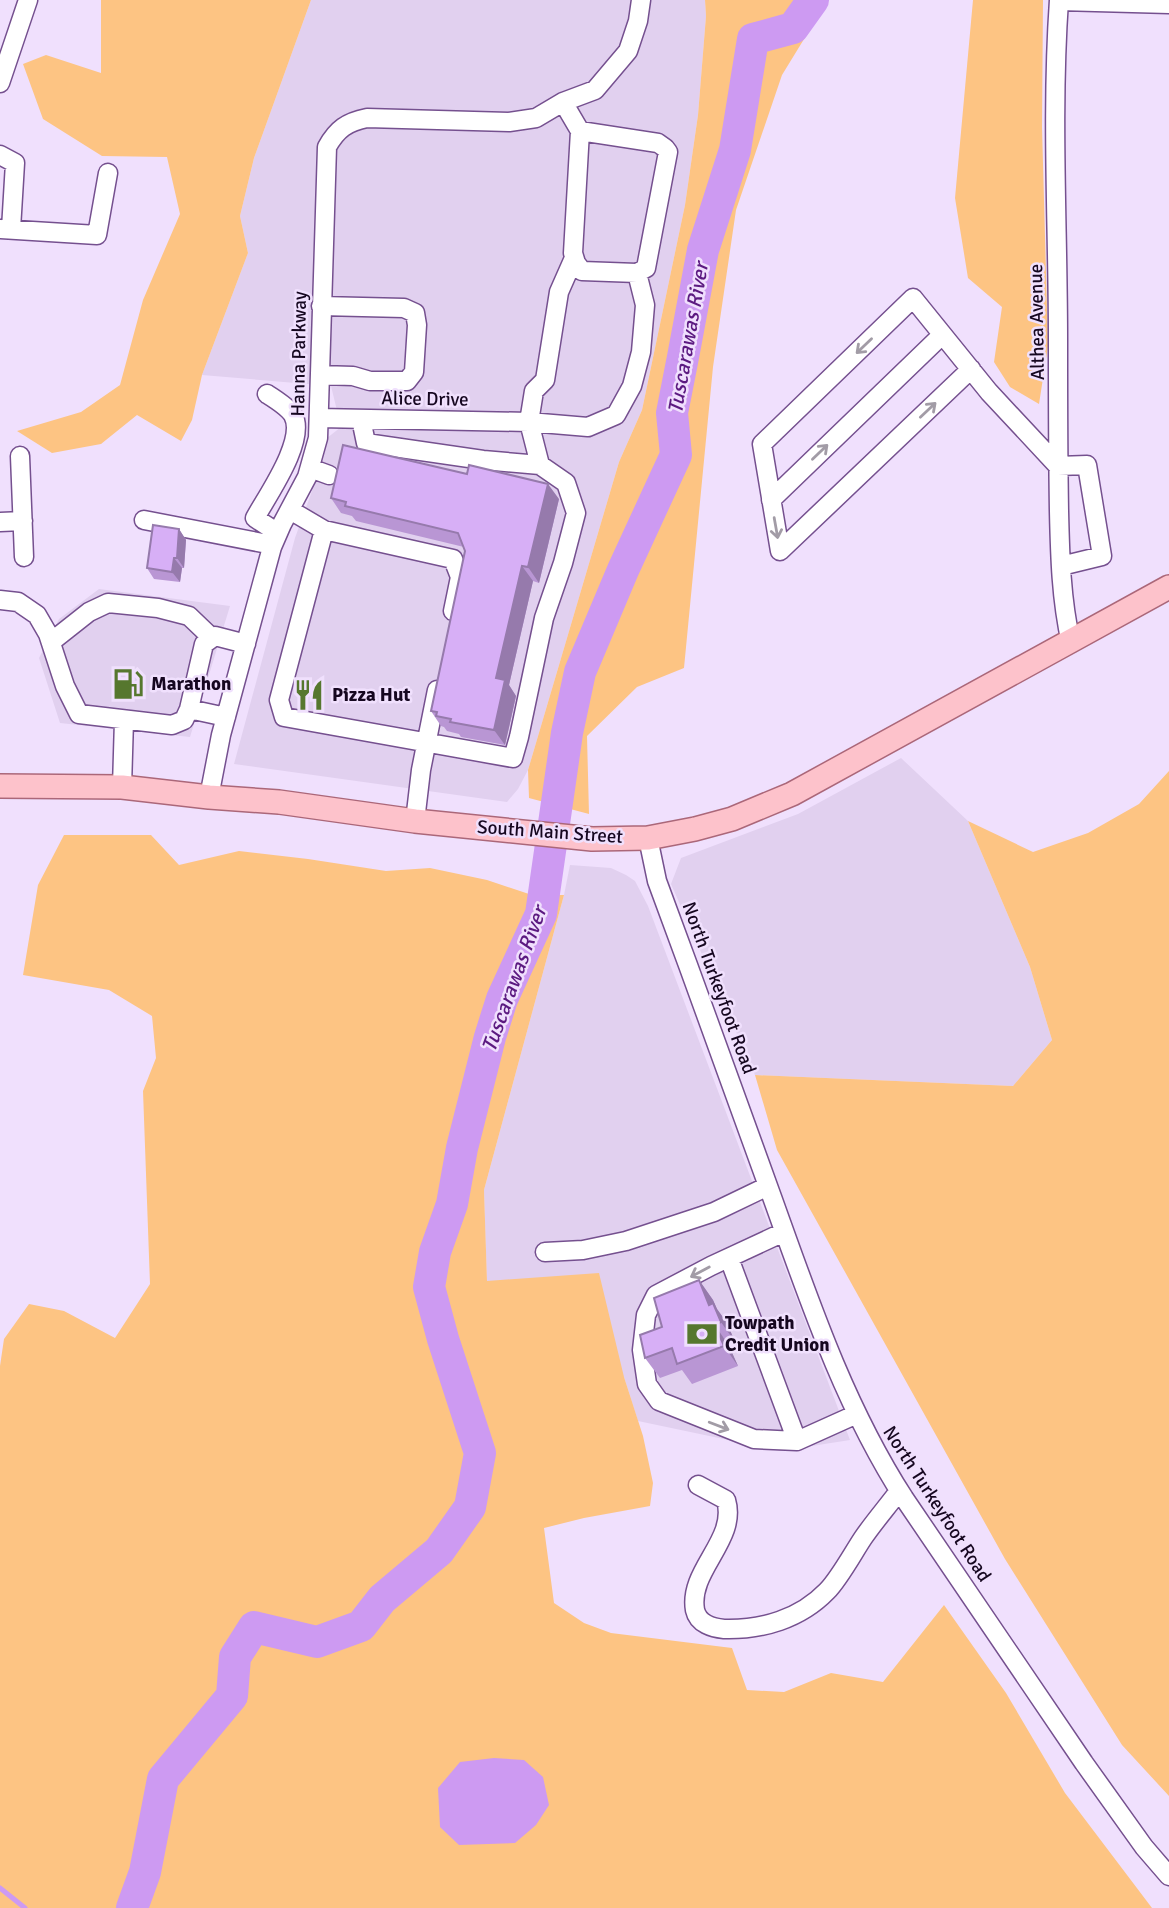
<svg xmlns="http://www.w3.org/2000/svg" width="1169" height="1908" font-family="Signika,sans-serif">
	<rect width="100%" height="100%" fill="#f0e0fd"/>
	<path fill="#e1d0ef" d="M311,0H705L706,16L698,115L685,205L642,410L619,462L528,770L518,789L507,802L234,764L295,538L312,491L327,438L341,427L331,386L202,375L248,253L240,216L254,158Z
		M99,589L230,606L190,737L60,723L39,658L59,619Z
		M901,758L968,821L1030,967L1052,1040L1013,1086L755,1075L671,884L681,858L798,814Z
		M570,865L611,868L626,875L635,881L648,906L850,1440L780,1451L638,1421L624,1377L487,1282L484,1190L564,895Z"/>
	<path fill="#fdc483" d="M101,0H311L254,158L240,216L248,253L202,375L192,420L181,441L137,415L101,444L52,453L17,431L81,412L120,385L143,300L180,214L167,157L102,156L43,119L23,64L46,55L101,73Z
		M705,0H828L782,75L736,210L713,367L684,668L637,687L587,736L589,814L529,798L528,770L619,462L642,410L685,205L698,115L706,16Z
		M973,0H1043L1042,127L1048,346L1039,404L1010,387L994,362L1002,307L968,278L955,198Z
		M1169,771V1796L1122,1745L1005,1559L777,1150L755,1075L1013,1086L1052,1040L1030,967L968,821L1033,852L1088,833L1139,804Z
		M64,835H151L179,865L239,851L308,859L386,871L430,868L487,880L532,895H564L484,1190L487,1281L599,1273L624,1377L643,1436L653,1483L650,1506L584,1518L544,1528L554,1603L584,1623L611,1633L732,1648L747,1690L784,1692L831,1673L883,1682L944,1605L1006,1693L1065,1793L1152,1908H0V1366L4,1339L29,1304L64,1311L115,1338L150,1284L143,1091L156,1058L152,1016L109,990L23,975L38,885Z"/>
	<path fill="#cd9af2" d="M494,1758L524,1760L543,1777L549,1805L536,1825L515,1843L459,1845L440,1827L438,1788L460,1762Z"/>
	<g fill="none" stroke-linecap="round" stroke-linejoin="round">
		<path stroke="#cd9af2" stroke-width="5" d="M0,1888L25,1908"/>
		<path stroke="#cd9af2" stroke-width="32" d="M132,1908L145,1872L163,1779L232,1696L235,1657L254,1627L317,1642L361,1626L382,1599L439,1551L470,1507L480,1453L443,1339L429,1287L435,1252L452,1204L462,1148L490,1037L502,999L541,914L567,733L580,672L623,570L676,455L672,413L683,357L703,250L735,150L753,39L793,28L813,0"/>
		<defs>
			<path id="minor" d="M1059,0C1051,114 1058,227 1058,340C1058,397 1058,454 1059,511C1060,555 1061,599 1071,643
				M1059,1L1169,4
				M0,83L28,0
				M563,102L580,131L573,253L576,263L582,271L637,273L646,268L668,152L665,148L658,143L580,131
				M0,155L15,163L11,229
				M0,229L97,235L108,173
				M971,369L780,551L762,444L913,298L989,392L1058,466L1087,465L1102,556L1061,566
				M320,375L353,376L370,381H407L414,372L417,325L415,313L404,308L321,306
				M267,394C275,399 288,407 293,415C307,440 267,496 255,518L278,533
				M319,418L529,422L588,427L616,415L632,386L641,352L645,305L637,273
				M20,456L24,557
				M540,465L529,422L534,391L545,380L559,292L574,258
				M310,468L329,475
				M771,500L942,335
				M290,510L324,530L453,559L460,577L453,611
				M144,520L273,545
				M0,522L23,521
				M324,530L279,700L284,717L513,758L519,737L544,618L563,563L576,513L566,483L540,465L483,460L366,443L361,419
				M0,600L18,602L37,615L48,634L65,686L79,714L172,725L184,720L189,709L204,644L215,636L246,644
				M51,642L89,612L108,603L158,608L189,616L212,638
				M189,709L226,717
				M122,787L124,720
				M209,797L221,735L272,547L282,524L307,477L318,438L327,147C337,129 347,122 367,118L509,122L536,118L563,102L595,90L628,51L638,21L641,0
				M415,821L421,770L437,690
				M648,838L657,881C696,986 734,1091 772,1197C809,1300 844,1405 904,1498L1084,1763L1144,1847L1169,1876
				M784,1232L711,1266L656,1295L646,1315L642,1350L647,1384L659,1401L754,1439L797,1441L857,1414
				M545,1252L583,1250L626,1241L714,1212L768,1186
				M729,1258L797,1441
				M698,1485L726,1500C738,1540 688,1570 695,1610C698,1624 713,1628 724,1629C762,1630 800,1619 827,1591C839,1579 853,1553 863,1538C874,1522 887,1507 899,1491"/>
			<path id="major" d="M0,786L122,787L209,797L279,802L415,821L592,839L648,838L695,829L732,819L792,794L1169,587"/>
		</defs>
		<use href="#minor" stroke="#75508f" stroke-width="21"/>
		<use href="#major" stroke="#ab6779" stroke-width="26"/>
		<use href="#minor" stroke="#fff" stroke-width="18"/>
		<use href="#major" stroke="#fdc2cb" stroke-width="23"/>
	</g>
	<path fill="#b996d4" d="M331,498L559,499L539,583L533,581L509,685L516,696L505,745L461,737L459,734L447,731L444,727L441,726L431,711L465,551L464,547L356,521L352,516L341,513Z
		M179,529L186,540L184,568H182L180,582L154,579L147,568Z
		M699,1280L713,1300L717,1309L727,1323L735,1342L729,1346L738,1366L692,1384L682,1370L660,1378L645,1358L662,1327Z"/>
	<path fill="#967aac" d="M548,484L559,499L539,583L528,567Z
		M179,529L186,540L184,568L177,558Z
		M174,558L182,568L180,582L172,572Z
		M522,566L533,581L509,685L516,696L505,745L494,730L496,678Z
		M699,1280L713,1300L717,1309L727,1323L735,1342L709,1305Z
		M715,1325L729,1346L738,1366L724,1346Z"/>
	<path fill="#d7aff6" stroke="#967aac" stroke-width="2" d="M343,445L467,474L469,465L548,484L528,567L522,566L496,678L505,680L494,730L450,722L451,719L436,716L437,712L431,711L465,551L458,533L345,506L346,502L331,498Z
		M153,525L179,529L177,558H174L172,572L147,568Z
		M699,1280L709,1305L713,1303L721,1322L715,1325L724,1346L677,1364L672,1348L645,1358L640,1335L662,1327L654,1298Z"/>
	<defs><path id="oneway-shaft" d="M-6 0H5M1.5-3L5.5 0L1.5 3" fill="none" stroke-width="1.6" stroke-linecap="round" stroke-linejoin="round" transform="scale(1.75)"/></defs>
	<g stroke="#a29ca6">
		<use href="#oneway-shaft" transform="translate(864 346) rotate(136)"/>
		<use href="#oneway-shaft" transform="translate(928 410) rotate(-43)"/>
		<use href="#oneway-shaft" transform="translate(820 452) rotate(-44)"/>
		<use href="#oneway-shaft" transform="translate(776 528) rotate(80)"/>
		<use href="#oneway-shaft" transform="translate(700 1272) rotate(152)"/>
		<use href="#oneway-shaft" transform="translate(719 1426) rotate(21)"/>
	</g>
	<defs>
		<symbol id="fuel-bare" viewBox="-9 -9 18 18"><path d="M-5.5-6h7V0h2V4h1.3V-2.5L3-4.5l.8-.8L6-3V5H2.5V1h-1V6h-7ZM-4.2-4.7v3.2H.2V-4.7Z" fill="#56772e" stroke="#f0e0fd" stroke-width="2.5" paint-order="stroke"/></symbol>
		<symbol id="restaurant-bare" viewBox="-9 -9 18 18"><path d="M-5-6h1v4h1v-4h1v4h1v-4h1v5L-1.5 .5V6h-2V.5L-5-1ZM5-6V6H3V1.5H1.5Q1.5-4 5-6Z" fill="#56772e" stroke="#f0e0fd" stroke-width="2.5" paint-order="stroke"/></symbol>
		<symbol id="bank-bare" viewBox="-9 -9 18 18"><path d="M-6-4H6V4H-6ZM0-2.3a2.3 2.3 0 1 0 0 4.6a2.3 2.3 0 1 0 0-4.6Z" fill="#56772e" stroke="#f0e0fd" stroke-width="2.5" paint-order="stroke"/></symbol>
	</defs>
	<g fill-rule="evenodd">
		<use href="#fuel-bare" x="106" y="662" width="44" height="44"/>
		<use href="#restaurant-bare" x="287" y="673" width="44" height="44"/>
		<use href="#bank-bare" x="680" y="1312" width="44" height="44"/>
	</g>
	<g text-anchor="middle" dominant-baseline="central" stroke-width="5" stroke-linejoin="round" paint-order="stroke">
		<g font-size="19" fill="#160720" stroke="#f0e0fd">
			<text transform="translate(1037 322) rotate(-91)">Althea Avenue</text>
			<text transform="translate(299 354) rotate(-89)">Hanna Parkway</text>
			<text transform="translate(425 399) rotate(1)">Alice Drive</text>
			<text transform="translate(550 832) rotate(4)">South Main Street</text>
			<text transform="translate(719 988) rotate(70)">North Turkeyfoot Road</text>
			<text transform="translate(937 1504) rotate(57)">North Turkeyfoot Road</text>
		</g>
		<g font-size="19" font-weight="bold" fill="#160720" stroke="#f0e0fd" text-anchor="start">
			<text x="151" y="684">Marathon</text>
			<text x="332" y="695">Pizza Hut</text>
			<text x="725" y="1323">Towpath<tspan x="725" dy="22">Credit Union</tspan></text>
		</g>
		<g font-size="21" font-style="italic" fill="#5c1a81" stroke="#f0e0fd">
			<text transform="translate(688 338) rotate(-80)">Tuscarawas River</text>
			<text transform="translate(514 979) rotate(-70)">Tuscarawas River</text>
		</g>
	</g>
</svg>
